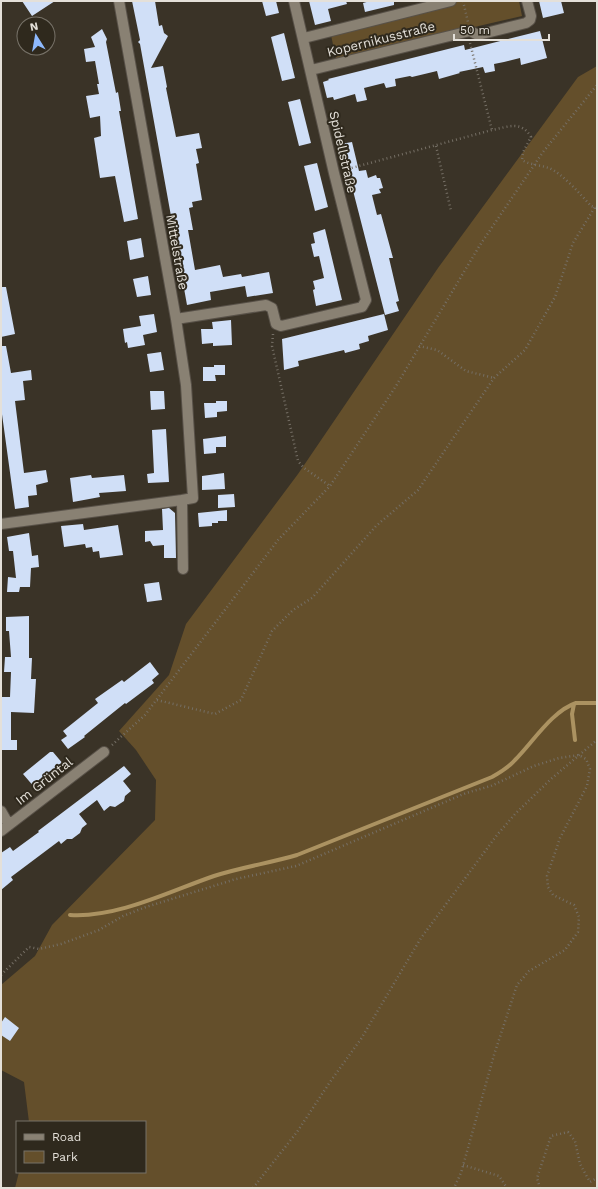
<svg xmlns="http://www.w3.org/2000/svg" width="598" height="1189" font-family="'Work Sans',sans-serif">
	<rect width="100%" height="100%" fill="#3a3327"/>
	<path fill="#644f2b" d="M459,1H519L522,16L336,59L331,35L413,12Z
		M597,66V1188H15L19,1172H145V1122H29L24,1082L1,1070V985L35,956L52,925L155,820L156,780L136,750L119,731L169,675L186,624L298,474L438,268L578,77Z"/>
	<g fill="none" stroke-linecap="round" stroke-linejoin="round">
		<path stroke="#ab9261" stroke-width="4" d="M575,740L572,714L574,704L576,703H597
			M70,915C118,918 170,891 214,876C242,867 270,863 297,855L492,777C501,772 509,767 515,760C533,742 552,711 576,703"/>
	</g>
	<path fill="#d0dff7" d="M22,1H55L32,16Z
		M132,1H155L159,26L162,25L164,33L168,36L151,68L163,66L167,87L166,88L176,137L199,133L202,148L196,149L199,163L196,164L202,200L192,202L193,207L189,208L193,230H188L195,270L220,265L223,277L241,274L242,277L269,272L273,293L247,297L245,286L210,292L211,300L187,305L140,44L138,42L140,40Z
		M262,1H276L279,13L266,16Z
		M309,1H346L347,4L328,9L331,21L315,25Z
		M370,1H394V5L365,12L363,3Z
		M539,1H561L564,13L543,18Z
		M102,29L107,39L106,42L116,93L118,92L121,111H119L138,219L124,222L115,176L100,178L94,138L101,136L100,116L90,118L86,96L99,94L97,84H99L95,61L86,62L84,49L95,47L91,37Z
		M540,31L547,58L521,65L520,58L504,62L494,64L495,71L485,73L483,67L459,72L460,73L439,79L437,71L412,77L410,76L395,79L396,86L386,88L384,83L364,88L367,100L357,102L355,94L334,100L333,97L327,98L323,82L329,80L328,79L464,45L465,50Z
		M284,33L295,78L282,81L271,37Z
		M300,99L311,143L299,146L288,102Z
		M352,142L359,171L366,170L368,178L376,175L377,178H380L383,188L379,189L381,193L372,195L377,215L381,214L393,258H389L399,301L396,302L399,311L385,315L341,144Z
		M317,163L328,207L315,211L304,166Z
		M325,229L342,300L316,306L313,290L315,289L313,281L324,278L319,256L314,257L311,244L315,243L313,233Z
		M141,238L144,257L130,260L127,241Z
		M148,276L151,295L137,297L133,279Z
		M1,287H6L15,334L1,337Z
		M154,314L157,332L143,335L145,345L128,348L127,342L125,343L123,329L141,326L139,316Z
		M384,314L388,330L368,336L369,341L359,344L360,349L345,353L344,350L298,361L299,366L284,370L282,339Z
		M231,320L232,345L213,346V343L202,344L201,329H213L212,322Z
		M1,346H6L11,373L31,370L32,380L23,381L25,400L15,401L24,473L46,470L48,482L36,485L37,495L28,496L29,507L15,509L1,407Z
		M161,352L164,370L150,372L147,354Z
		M214,365H225V375H215L216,381H203V367H214Z
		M150,391H164L165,409L151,410Z
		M216,401H227V411L217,412V417L205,418L204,403H216Z
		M166,429L169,482L148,483L147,474L154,473L152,430Z
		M226,436V447H216V453L204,454L203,439Z
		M224,473L225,489L202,490V476Z
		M91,475L92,478L124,475L126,491L99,493L100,497L73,502L70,478Z
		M234,494L235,507L218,508V495Z
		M169,508L175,513L176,558H164V545L153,546L150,541L145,542V531L163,530L162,509Z
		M227,510V521H218V523H212V526L199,527L198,513Z
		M83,524L84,530L118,525L123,555L100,558L99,551L93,552L92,547L86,548L85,544L64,547L61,526Z
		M29,533L32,556L38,555L39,567L31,568L30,587H20L19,592H7L8,577L16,578L13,551H9L7,537Z
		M159,582L162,600L147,602L144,584Z
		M29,616V658H32L31,679H36L34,713L11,712V740H17V750H1V697H10L11,672H4L5,657H11L9,631H6V617Z
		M150,662L159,674L152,680L154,683L126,704L125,703L84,736L85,737L68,749L61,740L67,736L63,731L98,703L95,699L122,680L124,682Z
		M50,752H53L64,765L35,788L23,774Z
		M124,766L131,774L123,781L131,791L125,796L124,801L115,807L110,806L104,811L97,800L79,814L87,824L82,828L80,833L72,839H67L61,844L59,841L11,877L13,880L1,890V853L10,847L13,851L39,832L38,831Z
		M5,1017L19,1028L10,1041L1,1035V1023Z"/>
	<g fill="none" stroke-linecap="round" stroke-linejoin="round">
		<defs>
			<path id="street" d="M119,1L176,319L186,385L193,498L182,500L183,569
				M304,38L451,1
				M311,70L470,31L478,35L526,23L530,20L531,16L527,1
				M176,319L266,305L272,308L276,324L281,326L362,307L366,300L334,173L294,1
				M1,524L182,500
				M1,811L9,825
				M1,831L104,752"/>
		</defs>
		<use href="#street" stroke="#585148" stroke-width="12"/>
		<path stroke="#756f65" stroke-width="2.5" stroke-dasharray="1 3" stroke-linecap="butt" d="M463,1L468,22
			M470,43L492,130
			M436,146L451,211
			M344,170L492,130C508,127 521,120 531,137L523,152L522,160C530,165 540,165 549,168C562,173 581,195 591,206L597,208
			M273,334L272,346L298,461L304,468L330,486
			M419,346L437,350L466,371L494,378
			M157,700L215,714L241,700L272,631L293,610L312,598L376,526L418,490L494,378L525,350L555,297L573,243L595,207
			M112,745L145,715L278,540L330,486L396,386L480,245L543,152L597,85
			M1,975L29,947L39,949L61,944L99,930L123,916L146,907L236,879L296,866L466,793L491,786L534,766L559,758L579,755L586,759L590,769L587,786L560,838L547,876L548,887L553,895L574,905L579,917L578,932L565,950L529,971L517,985L494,1055L461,1173L454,1188
			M463,1165L499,1176L507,1188
			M253,1188L297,1132L330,1082L361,1039L421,938L497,835L515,814L551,779L597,740
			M540,1188L537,1178L551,1136L568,1132L575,1141L580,1164L590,1182L597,1178"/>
		<use href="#street" stroke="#898173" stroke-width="10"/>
	</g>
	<g text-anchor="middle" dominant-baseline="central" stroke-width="4" stroke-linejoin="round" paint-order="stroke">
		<g font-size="13" fill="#e4e0d9" stroke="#2f291d">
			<text transform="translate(381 39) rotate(-14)">Kopernikusstraße</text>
			<text transform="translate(343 152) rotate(77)">Spidellstraße</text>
			<text transform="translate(177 252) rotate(80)">Mittelstraße</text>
			<text transform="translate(44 781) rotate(-38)">Im Grüntal</text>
		</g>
	</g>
	<rect width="598" height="1189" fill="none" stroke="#e4e0d9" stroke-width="4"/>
	<rect x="16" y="1121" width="130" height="52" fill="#2f291d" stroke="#777268"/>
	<rect x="24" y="1134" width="20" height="6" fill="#898173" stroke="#777268"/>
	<text x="52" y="1141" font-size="12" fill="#e4e0d9">Road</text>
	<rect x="24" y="1151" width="20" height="12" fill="#644f2b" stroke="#777268"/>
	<text x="52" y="1161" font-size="12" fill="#e4e0d9">Park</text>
	<g transform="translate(36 36) rotate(349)"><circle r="19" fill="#2f291d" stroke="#777268"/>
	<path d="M0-3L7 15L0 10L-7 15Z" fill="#8eb9fd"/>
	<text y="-6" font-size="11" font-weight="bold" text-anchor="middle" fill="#e4e0d9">N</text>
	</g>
	<path d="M454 34v6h95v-6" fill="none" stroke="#e4e0d9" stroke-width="2"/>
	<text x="460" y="34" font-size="12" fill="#e4e0d9" stroke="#2f291d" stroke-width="3" paint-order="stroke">50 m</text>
</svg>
